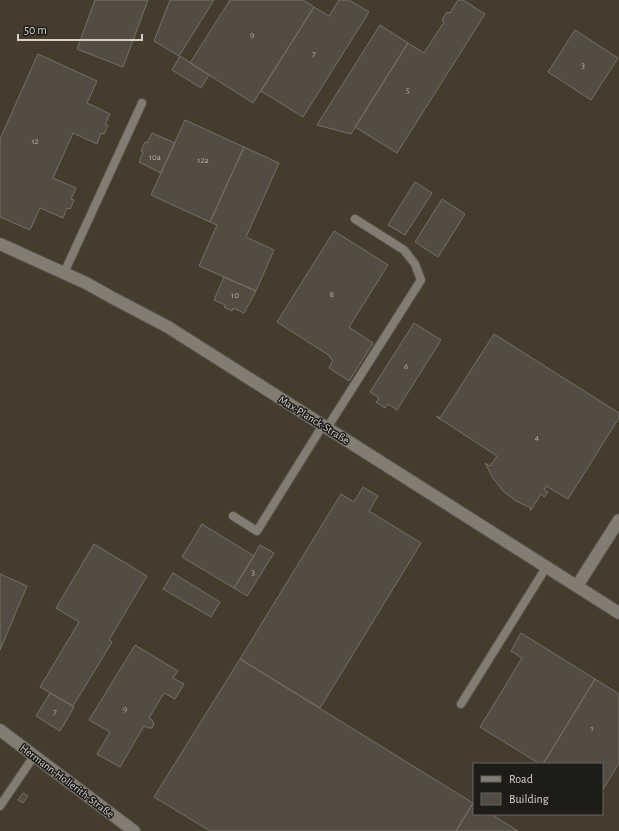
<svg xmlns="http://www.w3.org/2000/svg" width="619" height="831" font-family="'Alegreya Sans',sans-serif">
	<rect width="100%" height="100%" fill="#39342b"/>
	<path fill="#463c2e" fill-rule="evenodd" d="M0,0H619V831H0ZM474,764H602V814H474Z"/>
	<path fill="#524c43" stroke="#767066" d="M95,0H148L123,67L77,49Z
		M170,0H214L179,56L154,41Z
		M230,0H303L314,7L253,103L190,63Z
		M339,0H349L369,12L303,117L261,91L314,7L329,16Z
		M458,0H463L485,14L397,153L355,127L408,43L424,53L444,22L442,20L447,12L450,13Z
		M380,25L408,43L351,134L317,125Z
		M575,30L618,58L591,100L548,72Z
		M38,54L97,81L87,103L110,114L105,124L108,125L104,134L101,133L97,144L73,133L53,178L76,188L71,199L74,200L70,209L67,208L63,218L40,208L30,230L0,217V139Z
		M180,56L209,75L201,88L172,70Z
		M185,120L244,147L210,222L151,195Z
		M152,133L175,143L161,173L139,162L143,152L141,151L145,142L147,143Z
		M244,147L279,163L246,237L274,250L256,291L199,266L217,225L210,222Z
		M415,182L432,193L405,235L388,225Z
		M442,199L465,214L438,257L415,242Z
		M334,231L388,265L349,327L373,343L349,381L329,368L333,360L329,357L330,356L277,322Z
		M224,277L256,291L244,313L233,308L232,311L224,307L225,305L214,300Z
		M414,323L441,340L397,410L388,404L385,408L376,402L379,398L370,392Z
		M494,334L619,413V418L568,499L546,486L544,490L548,492L544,497L541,494L531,510H530L531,508L516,501L503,491L493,478L485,463L490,466L497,456L437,417V416L440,418Z
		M363,487L378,496L369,511L421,543L320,708L240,659L341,494L354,502Z
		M202,524L254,556L234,588L182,557Z
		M94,544L147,576L109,640L112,642L73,706L40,687L79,622L56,608Z
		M260,545L274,553L247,596L234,588Z
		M173,573L220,602L211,617L163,589Z
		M0,574L27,586L0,650Z
		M521,633L595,679L543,764H540L480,727L522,658L511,651Z
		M135,645L178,671L173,678L184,684L175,699L164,693L149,718L152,720L154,724L152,728H148L144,726L120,767L97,754L110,732L89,720Z
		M240,659L473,803L456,831H210L154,797Z
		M595,679L619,694V763L602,791V764H543Z
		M50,693L74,707L60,731L36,716Z
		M23,793L28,796L23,803L18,800Z
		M473,803L474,804V814H491L518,831H456Z"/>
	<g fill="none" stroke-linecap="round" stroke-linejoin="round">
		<defs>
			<path id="service" d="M64,273L142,103
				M327,428L421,280L415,264L404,250L355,219
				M233,516L257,531L323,425
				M461,704L547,566
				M0,806L34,756"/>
			<path id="minor" d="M0,244L86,283L111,297L168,327L619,613
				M577,586L619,520
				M0,730L134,831"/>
		</defs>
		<use href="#service" stroke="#56524b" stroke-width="10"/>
		<use href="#minor" stroke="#56524b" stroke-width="14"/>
		<use href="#service" stroke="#827c72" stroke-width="8"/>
		<use href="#minor" stroke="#827c72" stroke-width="12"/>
	</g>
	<g text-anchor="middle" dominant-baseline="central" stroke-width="3" stroke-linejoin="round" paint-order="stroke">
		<g font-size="9" fill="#b4b0aa">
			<text x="252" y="35">9</text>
			<text x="314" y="54">7</text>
			<text x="583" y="65">3</text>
			<text x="408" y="90">5</text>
			<text x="35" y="141">12</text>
			<text x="155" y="157">10a</text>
			<text x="203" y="160">12a</text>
			<text x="332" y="294">8</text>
			<text x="235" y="295">10</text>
			<text x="406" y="366">6</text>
			<text x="537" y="437">4</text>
			<text x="253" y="572">3</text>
			<text x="125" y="709">9</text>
			<text x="55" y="712">7</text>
			<text x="592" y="728">1</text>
		</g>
		<g font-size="11" fill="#d5d2cd" stroke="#1e1c18">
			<text transform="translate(314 420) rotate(32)">Max-Planck-Straße</text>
			<text transform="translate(67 781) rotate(37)">Hermann-Hollerith-Straße</text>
		</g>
	</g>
	<rect x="473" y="763" width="130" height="52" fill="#1e1c18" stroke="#676560"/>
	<rect x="481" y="776" width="20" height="6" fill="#827c72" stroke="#676560"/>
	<text x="509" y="783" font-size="12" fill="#d5d2cd">Road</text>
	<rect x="481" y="793" width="20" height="12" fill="#524c43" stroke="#676560"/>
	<text x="509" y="803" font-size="12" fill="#d5d2cd">Building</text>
	<path d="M18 34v6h124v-6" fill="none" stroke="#d5d2cd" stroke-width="2"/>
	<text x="24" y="34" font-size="12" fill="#d5d2cd" stroke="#1e1c18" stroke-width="3" paint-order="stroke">50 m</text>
</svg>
